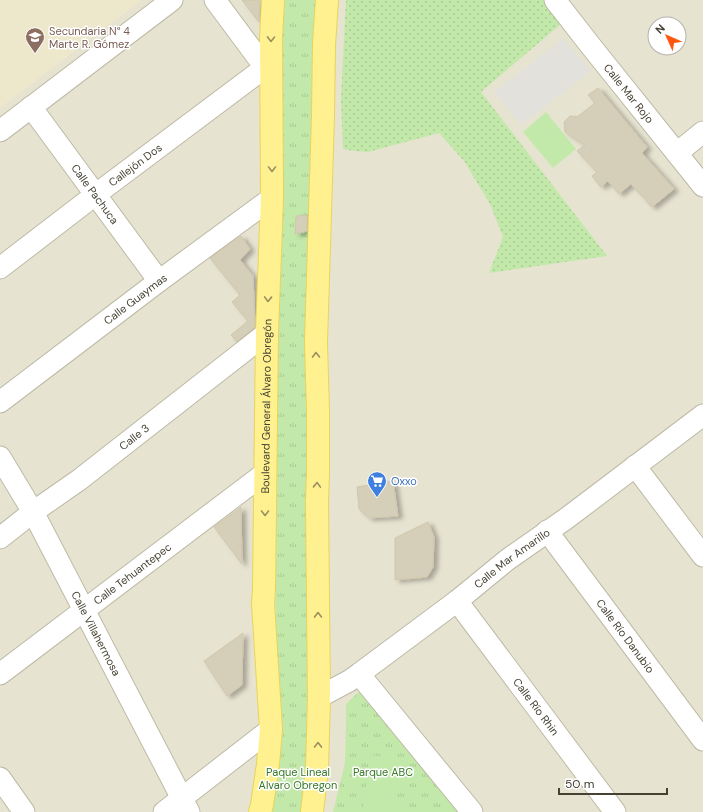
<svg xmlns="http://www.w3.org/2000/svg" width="703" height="812" font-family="'DM Sans',sans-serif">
	<defs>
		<pattern id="grass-dots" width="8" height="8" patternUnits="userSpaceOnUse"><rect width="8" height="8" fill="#c3e9aa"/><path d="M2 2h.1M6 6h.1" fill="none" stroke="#a9c993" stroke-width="1.8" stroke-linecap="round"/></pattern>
		<pattern id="park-tufts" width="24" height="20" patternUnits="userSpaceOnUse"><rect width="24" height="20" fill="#c3e9aa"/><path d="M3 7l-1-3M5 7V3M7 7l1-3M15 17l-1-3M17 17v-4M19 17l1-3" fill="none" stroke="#a9c993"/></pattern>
		<filter id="shadow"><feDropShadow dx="4.5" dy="2.5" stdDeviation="2" flood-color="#0004"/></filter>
	</defs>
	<rect width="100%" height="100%" fill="#f3f0e3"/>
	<path fill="#e7e3d1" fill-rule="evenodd" d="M0,0H703V812H0ZM655,24H679V48H655Z"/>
	<path fill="#ede8cc" d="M0,0H142L0,108Z"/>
	<path fill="url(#grass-dots)" d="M346,0H544L562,23L481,92L607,256L489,273L503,237L490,204L464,161L439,133L368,152L354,151L343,149L341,99Z"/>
	<path fill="url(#park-tufts)" d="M282,0H327L319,812H267L276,755L275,446Z
		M364,687L467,812H333L345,763L346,725V704Z"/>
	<path fill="#c3e9aa" d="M546,112L576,149L553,168L523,132Z
		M371,755L402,760L394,812H362Z"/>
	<path fill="#e3e1dc" d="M563,39L591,71L521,125L494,92Z"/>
	<path fill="#d5ceb8" stroke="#d0c7ab" filter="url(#shadow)" d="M242,0H260L259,22Z
		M598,88L647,147L642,153L674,189L652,207L631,184L619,194L608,181L601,187L592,176L597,172L577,151L585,145L565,132L564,122L570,116L577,117L595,103L588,95Z
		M307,215V231L295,234L296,216Z
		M241,236L250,249L240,260L253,276L255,327L237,342L231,335L248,321L232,302L240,295L210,258Z
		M393,481L398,516L369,518L359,509L357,487Z
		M241,507L242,564L214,527Z
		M428,522L434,537L433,567L427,577L395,580V538Z
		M243,633L242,685L227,696L204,661Z"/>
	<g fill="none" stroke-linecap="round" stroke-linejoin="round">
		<defs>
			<g id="minor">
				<path d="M215,0L258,58L271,63"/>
				<path id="s1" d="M555,0L590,45L703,186"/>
				<path id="s2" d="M31,107L159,281"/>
				<path d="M0,131L172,0"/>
				<path d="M677,153L703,132"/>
				<path id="s3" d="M0,268L95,195L271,63"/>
				<path id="s4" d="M0,402L159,281L272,198"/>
				<path id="s5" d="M0,457L33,512L189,812"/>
				<path d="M635,466L703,556"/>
				<path id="s6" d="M547,531L703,740"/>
				<path id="s7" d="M0,538L33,512L79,480L267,333"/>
				<path id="s8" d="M457,601L615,812"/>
				<path id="s9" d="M0,674L265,473"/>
				<path d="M359,674L472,812"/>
				<path id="s10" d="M319,697L349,681L359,674L457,601L507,560L567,518L703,415"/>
				<path d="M0,778L24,812"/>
				<path d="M164,812L271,729"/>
			</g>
			<g id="major">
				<path id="s11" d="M260,812L262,805L268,764L271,729L263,603L264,590L267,333L272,198L271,39L273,0"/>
				<path d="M312,812L317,769L319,697L317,502L318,474V411L316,343L323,115L324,45L327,0"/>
			</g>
		</defs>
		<use href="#minor" stroke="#bebaa6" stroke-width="23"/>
		<use href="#major" stroke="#e8d45c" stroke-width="24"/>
		<use href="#minor" stroke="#fff" stroke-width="21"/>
		<use href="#major" stroke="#fff190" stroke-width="22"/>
	</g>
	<defs><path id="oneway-chevron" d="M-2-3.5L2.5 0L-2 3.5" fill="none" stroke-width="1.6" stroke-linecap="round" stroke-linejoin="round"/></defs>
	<g stroke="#99905d">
		<use href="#oneway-chevron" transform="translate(271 39) rotate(91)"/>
		<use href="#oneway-chevron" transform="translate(272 169) rotate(90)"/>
		<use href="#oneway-chevron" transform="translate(268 299) rotate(92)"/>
		<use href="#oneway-chevron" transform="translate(316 355) rotate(-91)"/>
		<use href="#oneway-chevron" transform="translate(317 485) rotate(-88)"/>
		<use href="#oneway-chevron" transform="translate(265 513) rotate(90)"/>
		<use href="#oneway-chevron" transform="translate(318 615) rotate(-91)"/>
		<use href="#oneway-chevron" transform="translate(318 745) rotate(-89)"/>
	</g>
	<defs>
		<symbol id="school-pin" viewBox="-11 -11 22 30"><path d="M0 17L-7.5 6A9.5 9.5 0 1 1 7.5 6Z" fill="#8d6e63" stroke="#fff"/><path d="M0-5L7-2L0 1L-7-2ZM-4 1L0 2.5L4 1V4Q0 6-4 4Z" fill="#fff"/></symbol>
		<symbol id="supermarket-pin" viewBox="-11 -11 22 30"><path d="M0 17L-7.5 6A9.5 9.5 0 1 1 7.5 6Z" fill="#3f7fe0" stroke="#fff"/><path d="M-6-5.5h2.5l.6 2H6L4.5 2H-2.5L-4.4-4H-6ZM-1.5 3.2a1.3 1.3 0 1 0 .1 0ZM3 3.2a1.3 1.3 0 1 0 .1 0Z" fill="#fff"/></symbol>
	</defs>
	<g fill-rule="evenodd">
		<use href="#school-pin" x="24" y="26" width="22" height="30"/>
		<use href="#supermarket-pin" x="366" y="470" width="22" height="30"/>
	</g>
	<g text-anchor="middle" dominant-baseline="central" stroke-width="3" stroke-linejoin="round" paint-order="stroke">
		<g font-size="11" fill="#785e54" stroke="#fff" text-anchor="start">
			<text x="49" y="31">Secundaria N° 4<tspan x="49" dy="13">Marte R. Gómez</tspan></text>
		</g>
		<g font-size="11" fill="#454133" stroke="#fff">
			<text stroke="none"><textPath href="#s1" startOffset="119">Calle Mar Rojo</textPath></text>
			<text stroke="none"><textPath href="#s3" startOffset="170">Callejón Dos</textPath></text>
			<text stroke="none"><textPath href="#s2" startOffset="108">Calle Pachuca</textPath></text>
			<text stroke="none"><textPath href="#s4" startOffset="170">Calle Guaymas</textPath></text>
			<text stroke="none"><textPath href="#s11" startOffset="407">Boulevard General Álvaro Obregón</textPath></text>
			<text stroke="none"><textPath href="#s7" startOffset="168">Calle 3</textPath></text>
			<text stroke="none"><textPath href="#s10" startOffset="238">Calle Mar Amarillo</textPath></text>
			<text stroke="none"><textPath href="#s9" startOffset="166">Calle Tehuantepec</textPath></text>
			<text stroke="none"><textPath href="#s5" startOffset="201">Calle Villahermosa</textPath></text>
			<text stroke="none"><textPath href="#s6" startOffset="131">Calle Río Danubio</textPath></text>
			<text stroke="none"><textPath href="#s8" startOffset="132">Calle Río Rhin</textPath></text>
		</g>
		<g font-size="11" fill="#366cbe" stroke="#fff" text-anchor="start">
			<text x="391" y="481">Oxxo</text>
		</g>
		<g font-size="11" fill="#377825" stroke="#fff">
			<text x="298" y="772">Paque Lineal<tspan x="298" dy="13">Alvaro Obregon</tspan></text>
			<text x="383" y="772">Parque ABC</text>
		</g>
	</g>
	<g transform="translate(667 36) rotate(315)"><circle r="19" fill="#ffffff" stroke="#b5b3ad"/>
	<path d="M0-3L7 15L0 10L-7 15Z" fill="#ff580e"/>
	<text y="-6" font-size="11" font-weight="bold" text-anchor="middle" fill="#454133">N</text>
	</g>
	<path d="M559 788v6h108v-6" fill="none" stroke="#454133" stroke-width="2"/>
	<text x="565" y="788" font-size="12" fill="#454133" stroke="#ffffff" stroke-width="3" paint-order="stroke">50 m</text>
</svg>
